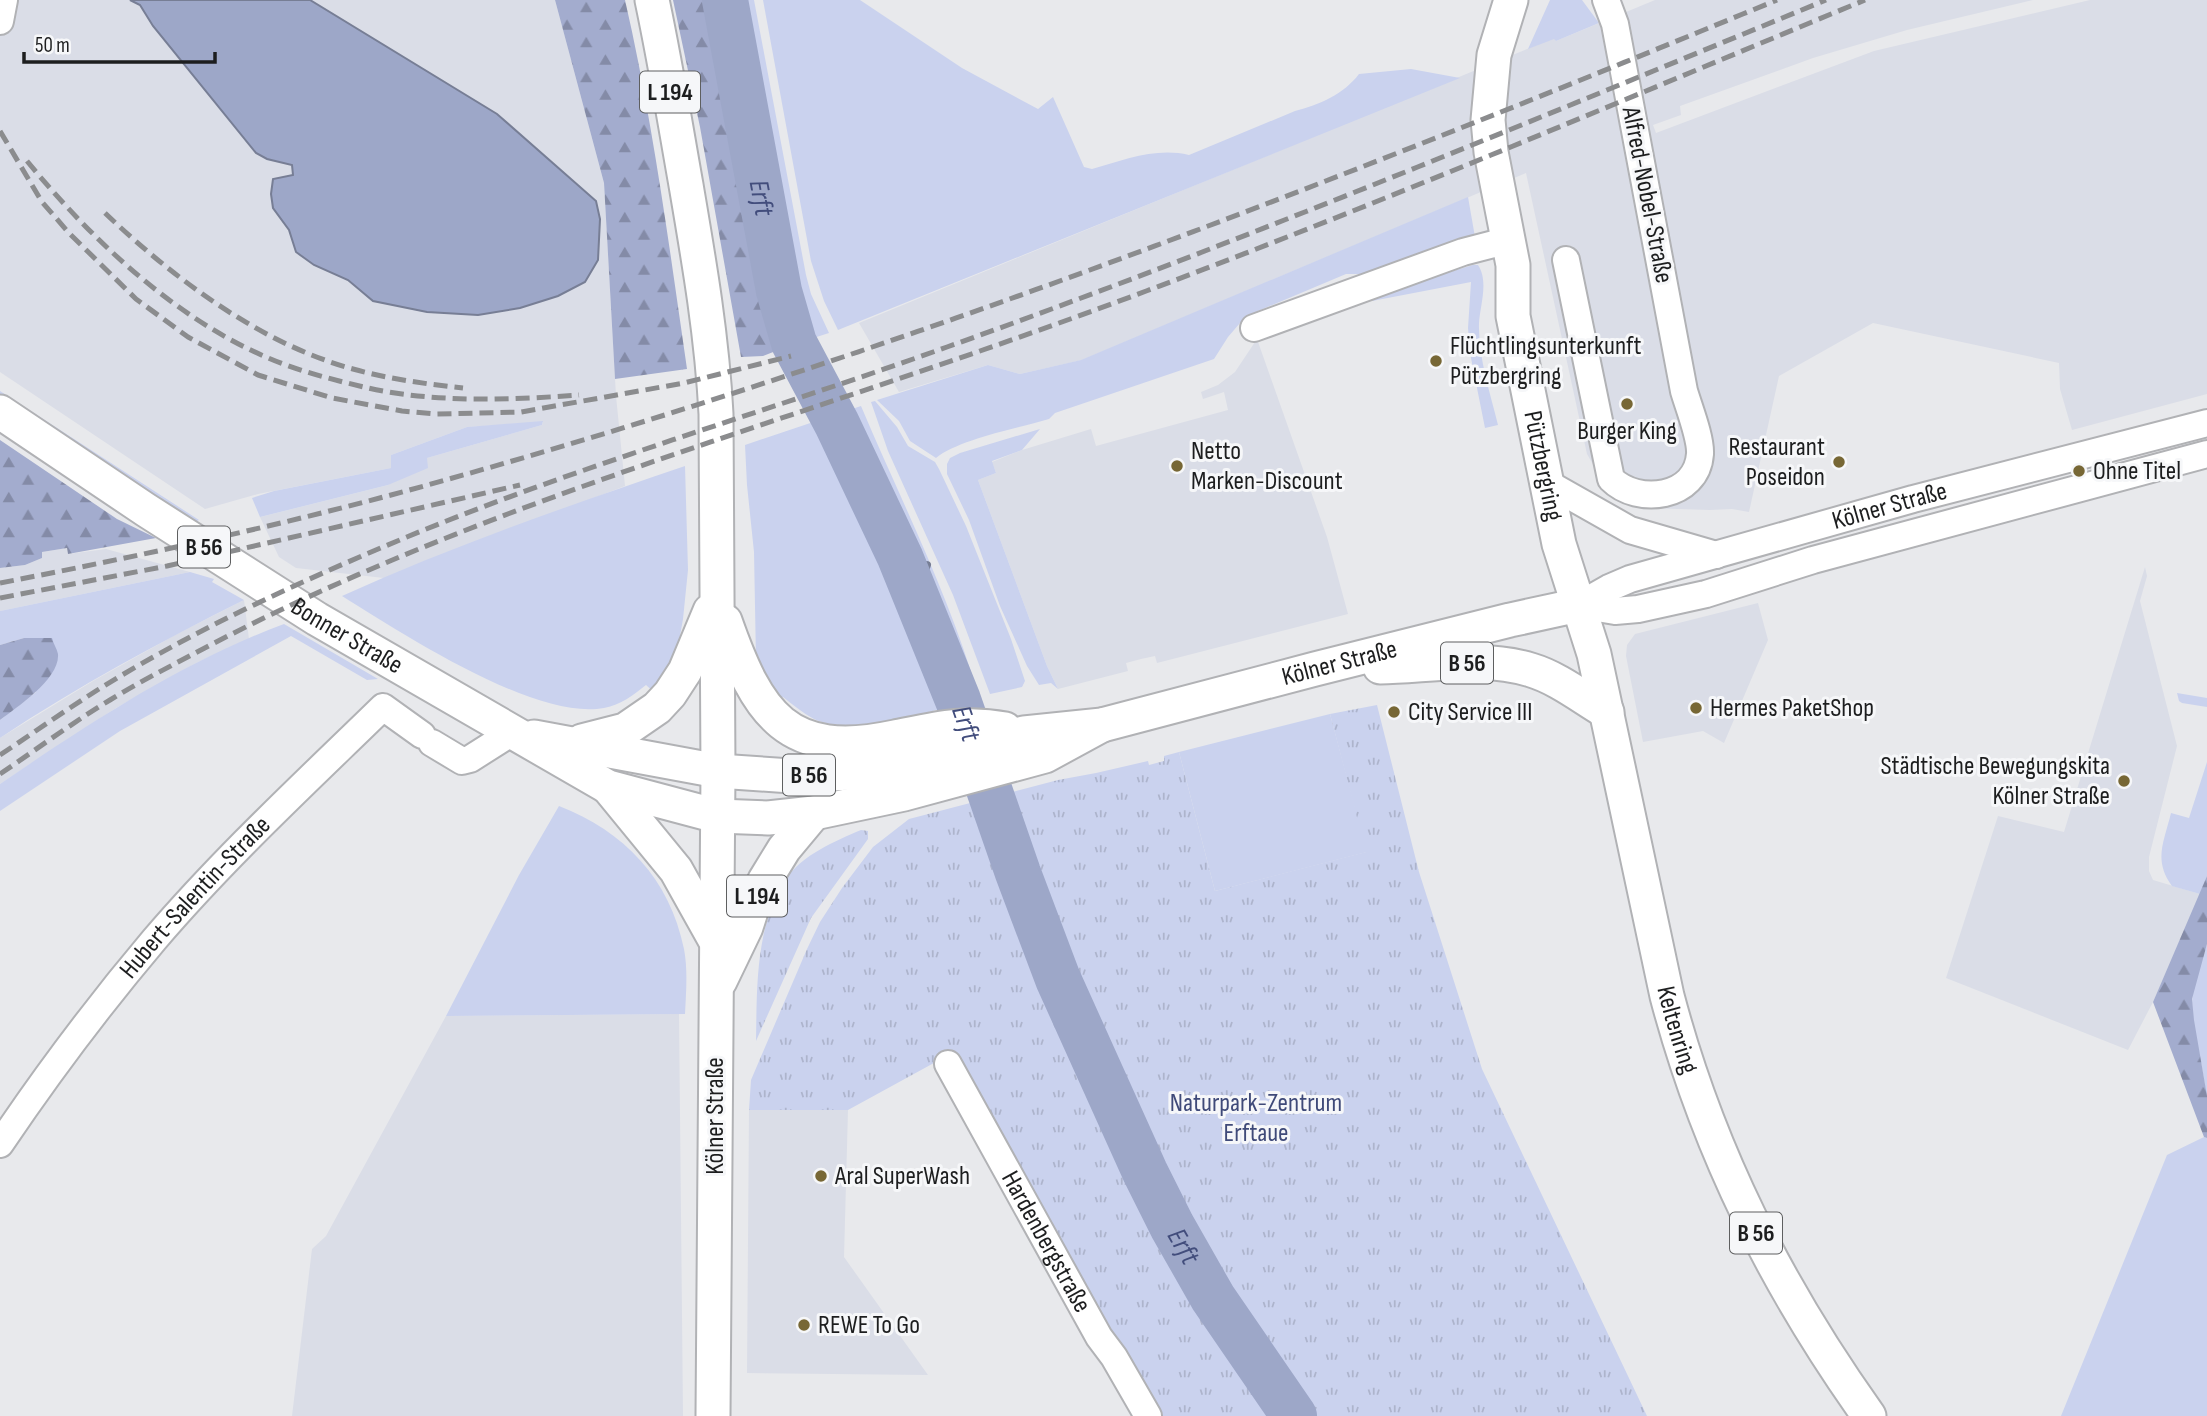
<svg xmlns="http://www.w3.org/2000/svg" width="2207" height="1416" font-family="'Sofia Sans Condensed',sans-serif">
	<defs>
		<pattern id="forest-firs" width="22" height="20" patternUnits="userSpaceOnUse" patternTransform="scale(1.75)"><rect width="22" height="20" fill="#a3acce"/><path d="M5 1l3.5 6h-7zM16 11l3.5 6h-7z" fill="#848ba7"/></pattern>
		<pattern id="park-tufts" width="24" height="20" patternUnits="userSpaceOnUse" patternTransform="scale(1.75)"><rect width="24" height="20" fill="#cad2ee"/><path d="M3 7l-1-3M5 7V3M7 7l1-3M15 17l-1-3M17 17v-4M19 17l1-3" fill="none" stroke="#adb4cc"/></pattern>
	</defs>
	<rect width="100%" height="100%" fill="#e8e9ec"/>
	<path fill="#dadde7" d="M0,0H555L604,183L616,396L625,486L384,578L296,568L279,557L260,517L388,485L427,458L542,425L543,422L467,427L391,455V468L258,494L205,509L0,372Z
		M1655,0H2033L1907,30L1813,58L1680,106L1681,115L1653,125L1656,133L1874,51L2090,0H2207V394L2072,430L2060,389L2059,363L1873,323L1779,376L1749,512L1732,509L1710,510L1646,508L1634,504L1602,480L1587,454L1526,173L1082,360L1020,374L988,365L899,392L859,323L1554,38L1556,41Z
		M1257,339L1327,537L1348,614L1157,663L1155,656L1141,659L1126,663L1128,671L1058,689L1047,666L978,480L996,473L992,462L1022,450L1091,429L1096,446L1228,410L1224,392L1203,399L1201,392L1218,385L1235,372Z
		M67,548L68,554L106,549L190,572L0,611V568L25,565L42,558V552Z
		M2145,567L2147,576L2140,601L2177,746L2149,857V871L2153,880L2200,894L2153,1002L2128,1050L1946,978L1998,816L2064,832Z
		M244,600L249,639L198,662L116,708L0,784V738L93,681L177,634Z
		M1758,603L1768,640L1724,743L1703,731L1643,742L1626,656L1627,645L1635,634Z
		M679,1014L683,1416H292L312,1249L326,1236L446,1016Z
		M749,1110H848L844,1257L928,1375L747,1373Z"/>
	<path fill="#cad2ee" d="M737,0H754L806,275L811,294L829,333L804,341L782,250L772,181Z
		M763,0H860L962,68L1038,109L1053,97L1084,167L1092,169C1124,160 1156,147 1189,155L1295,111C1319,105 1344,94 1359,74L1411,69L1460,78L838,330L824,301L811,261Z
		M1550,0H1582L1599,23L1556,41L1554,39L1528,49Z
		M1468,197L1475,237L1365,274H1346L1246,316L1228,337L1214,359L1055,413L1049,419C1019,428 959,439 936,458L910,441L899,421L877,400L988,365L1020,374L1081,360Z
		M1473,265H1478C1489,281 1480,306 1479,323C1478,357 1490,392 1498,425L1485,428L1470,353L1468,328L1471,282L1372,301L1371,296Z
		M0,391L199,520L195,522L0,396Z
		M875,401L897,427L908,446L935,462L939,469L966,526L1011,639L1025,681L1022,687L990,694L953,595L888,451L871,402Z
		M861,406C902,503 950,596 979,698C934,709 858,739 814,719C803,713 793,705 783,697L775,701L756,660L754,552L747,485L745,445Z
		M543,421L542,425L427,458L428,468L388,485L260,517L252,498L274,491L391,468V455L467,427Z
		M1040,429L1022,450L992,461L996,473L978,480L1047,666L1058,689L1051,683L1039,685L1027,666L1000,606L969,520L947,474V464L950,458L960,453Z
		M685,466L688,570L683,619L676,658L656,694L646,685C633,695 621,705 604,708C535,721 402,633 342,596C453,546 570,505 685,466Z
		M190,572L214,579L212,582L244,600C160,642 78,686 0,738V720L36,692L24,638L0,645V611Z
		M284,624L378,679L367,680L291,636L120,731L0,811V784C90,723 182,662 284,624Z
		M2177,693L2207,698V707L2182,703L2179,701Z
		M1330,714L1367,852L1215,891L1179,752Z
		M2207,762V876L2200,894L2172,886C2153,860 2164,842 2171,813L2189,818Z
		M559,806C624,831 670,879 684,949C688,970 686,993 685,1014L446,1016L519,875Z
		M2207,944V1112C2207,1075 2193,1039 2192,1003C2192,984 2202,962 2207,944Z
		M2204,1137L2207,1138V1416H2061L2167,1155Z"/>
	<path fill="url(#forest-firs)" d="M555,0H625C653,122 669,245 687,369L615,379L604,183Z
		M673,0H719L774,308L786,347L763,356L741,357L700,127Z
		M0,440L117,519L156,538L68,554L67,548L42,552V558L25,565L0,568Z
		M24,638H52C53,643 57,649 58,654C60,679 17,707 0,720V645Z
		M2207,876V944L2192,999L2194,1020L2207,1096V1138L2204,1137L2153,1002Z"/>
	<path fill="url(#park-tufts)" d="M1377,705L1419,872L1482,1069L1647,1416H1156L954,1052L848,1110H749L751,1080L807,949L820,922L842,888L873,847L909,819L1058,780L1096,773L1148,761L1149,765L1164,761V756L1179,752L1215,891L1366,852L1330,714Z
		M861,830L868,831V839L811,918L756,1041C757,988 755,926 786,879C802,855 835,841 861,830Z"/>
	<path fill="#9da7c8" stroke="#777e95" stroke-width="2" d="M130,0H310L497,114L596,201L600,219L598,260L585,282L558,296L520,308L478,315L427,312L373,301L348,280L314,265L296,252L289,230L273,208L271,194L273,179L293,175L292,165L267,159L256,153L153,26L140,5Z"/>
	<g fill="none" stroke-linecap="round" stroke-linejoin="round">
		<path stroke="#777e95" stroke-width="8" d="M916,596L927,565"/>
		<path stroke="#9da7c8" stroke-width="46" id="s1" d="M725,0L779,291L794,343L837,424L900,557L958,700L1018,873L1058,979L1145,1172L1172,1226L1213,1298L1294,1416"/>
		<defs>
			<g id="minor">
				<path d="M0,21L4,0"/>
				<path d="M1566,260L1611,479C1638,506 1697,498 1700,454C1701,438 1689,408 1684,391L1615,24L1606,0"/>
				<path d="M1254,328L1463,252L1509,240"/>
				<path d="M1547,483L1630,530L1716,555"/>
				<path id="s2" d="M1579,605L1609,588L1630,579L1913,499L2207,423"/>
				<path d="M1579,605L1615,611L1638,609L1706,594L1813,560L2207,454"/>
				<path d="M432,743L462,761L470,759L511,733"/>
				<path id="s3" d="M948,1064L1099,1337L1114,1357L1148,1416"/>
				<path id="s4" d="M0,1144C48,1073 99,1005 154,940C225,857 305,783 383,707L422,735"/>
			</g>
			<g id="major">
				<path d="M652,0C665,61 675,123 686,185C699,261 712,336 716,414L718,771L713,1416"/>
				<path id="s5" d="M1511,0L1494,55L1488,120L1491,152L1513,265V316L1559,544L1594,654L1667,996C1708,1151 1777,1287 1869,1416"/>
				<path id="s6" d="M0,412L146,510L317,619L608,787L717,816L768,818L814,813L904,794L1045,756L1102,725"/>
				<path d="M725,621C758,715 787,760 895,737C935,729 964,721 1005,729"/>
				<path d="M1380,667C1428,666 1484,655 1531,670C1558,678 1583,698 1607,712"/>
				<path id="s7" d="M534,737L718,771L791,776L851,773L899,766L1024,733L1102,725L1315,669L1510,620L1579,605"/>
				<path d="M582,741L625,730L657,708L670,694L685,671L710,611"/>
				<path d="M608,787L676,870L714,938"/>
				<path d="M720,981L746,927L753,905L765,880L784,849L814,813"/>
			</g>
		</defs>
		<use href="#minor" stroke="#b1b2b5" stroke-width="30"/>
		<use href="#major" stroke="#b1b2b5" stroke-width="37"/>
		<use href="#minor" stroke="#fff" stroke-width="26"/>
		<use href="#major" stroke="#fff" stroke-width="33"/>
		<path stroke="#8b8c8e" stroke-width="5" stroke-dasharray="14 7" stroke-linecap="butt" d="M0,131L42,202L69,233L136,299L188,337L258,375L332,398L402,411L436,414L521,412L684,383L791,356
			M27,161C90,238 173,317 266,357C298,371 334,380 368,388C435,403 510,400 579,395
			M105,213C173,278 261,344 353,369C389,379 426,384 463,388
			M0,583C151,554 301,521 449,479C903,352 1341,179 1777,0
			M0,598L167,566L520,485
			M0,755C33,733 66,710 99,689C194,630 299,582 402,539C580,465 766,412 947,347C1244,241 1534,120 1826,0
			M0,774C37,749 72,723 110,700C139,682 169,667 199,651C463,511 754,432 1034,332C1315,232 1589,114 1865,0"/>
	</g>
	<g fill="#776735" stroke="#f6f7f9" stroke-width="2.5">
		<circle cx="1436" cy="361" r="7"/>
		<circle cx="1627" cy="404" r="7"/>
		<circle cx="1839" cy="462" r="7"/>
		<circle cx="1177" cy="466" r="7"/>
		<circle cx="2079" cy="471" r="7"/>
		<circle cx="1696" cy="708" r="7"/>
		<circle cx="1394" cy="712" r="7"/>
		<circle cx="2124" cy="781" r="7"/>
		<circle cx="821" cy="1176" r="7"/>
		<circle cx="804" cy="1325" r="7"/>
	</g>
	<g text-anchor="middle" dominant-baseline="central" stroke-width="6" stroke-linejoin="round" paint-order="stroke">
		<g fill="#f6f7f9" stroke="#5e5f60" stroke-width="2">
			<rect x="640" y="71.5" width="60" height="41" rx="5"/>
			<rect x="178" y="526.5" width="52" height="41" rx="5"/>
			<rect x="1441" y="642.5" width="52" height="41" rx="5"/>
			<rect x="783" y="754.5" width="52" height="41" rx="5"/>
			<rect x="727" y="875.5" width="60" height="41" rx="5"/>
			<rect x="1730" y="1212.5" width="52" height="41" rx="5"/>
		</g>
		<g font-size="24" font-weight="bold" fill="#1d1e1f">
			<text x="670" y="92">L 194</text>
			<text x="204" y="547">B 56</text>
			<text x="1467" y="663">B 56</text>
			<text x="809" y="775">B 56</text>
			<text x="757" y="896">L 194</text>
			<text x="1756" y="1233">B 56</text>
		</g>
		<g font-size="26" fill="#1d1e1f" stroke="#f6f7f9">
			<text transform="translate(1647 195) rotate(79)">Alfred-Nobel-Straße</text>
			<text stroke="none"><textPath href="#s5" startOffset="474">Pützbergring</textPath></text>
			<text stroke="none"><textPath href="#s2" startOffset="327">Kölner Straße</textPath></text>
			<text stroke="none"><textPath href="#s6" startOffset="413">Bonner Straße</textPath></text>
			<text stroke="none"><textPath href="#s7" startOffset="822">Kölner Straße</textPath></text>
			<text stroke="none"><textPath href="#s4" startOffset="315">Hubert-Salentin-Straße</textPath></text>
			<text stroke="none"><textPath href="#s5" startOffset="1054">Keltenring</textPath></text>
			<text transform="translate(715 1116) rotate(-90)">Kölner Straße</text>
			<text stroke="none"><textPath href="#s3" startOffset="203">Hardenbergstraße</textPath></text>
		</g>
		<g font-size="26" fill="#1d1e1f" stroke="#f6f7f9" text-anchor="start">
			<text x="1450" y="346">Flüchtlingsunterkunft<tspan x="1450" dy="30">Pützbergring</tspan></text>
			<text x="1627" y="431" text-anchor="middle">Burger King</text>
			<text x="1825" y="447" text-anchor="end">Restaurant<tspan x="1825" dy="30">Poseidon</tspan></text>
			<text x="1191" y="451">Netto<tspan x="1191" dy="30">Marken-Discount</tspan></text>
			<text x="2093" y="471">Ohne Titel</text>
			<text x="1710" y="708">Hermes PaketShop</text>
			<text x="1408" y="712">City Service III</text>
			<text x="2110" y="766" text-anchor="end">Städtische Bewegungskita<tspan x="2110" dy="30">Kölner Straße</tspan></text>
			<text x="835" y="1176">Aral SuperWash</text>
			<text x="818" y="1325">REWE To Go</text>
		</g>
		<g font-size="26" fill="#3f4a79" stroke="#f6f7f9">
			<text x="1256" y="1103">Naturpark-Zentrum<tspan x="1256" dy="30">Erftaue</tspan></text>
		</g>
		<g font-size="28" font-style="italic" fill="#424d7c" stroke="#f6f7f9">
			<text stroke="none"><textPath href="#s1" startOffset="201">Erft</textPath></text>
			<text stroke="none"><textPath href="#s1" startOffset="768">Erft</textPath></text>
			<text stroke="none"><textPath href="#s1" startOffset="1335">Erft</textPath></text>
		</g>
	</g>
	<path d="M24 52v10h191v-10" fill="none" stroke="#1d1e1f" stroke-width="3.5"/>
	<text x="35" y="52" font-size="21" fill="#1d1e1f" stroke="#f6f7f9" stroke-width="5" paint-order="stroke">50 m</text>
</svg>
